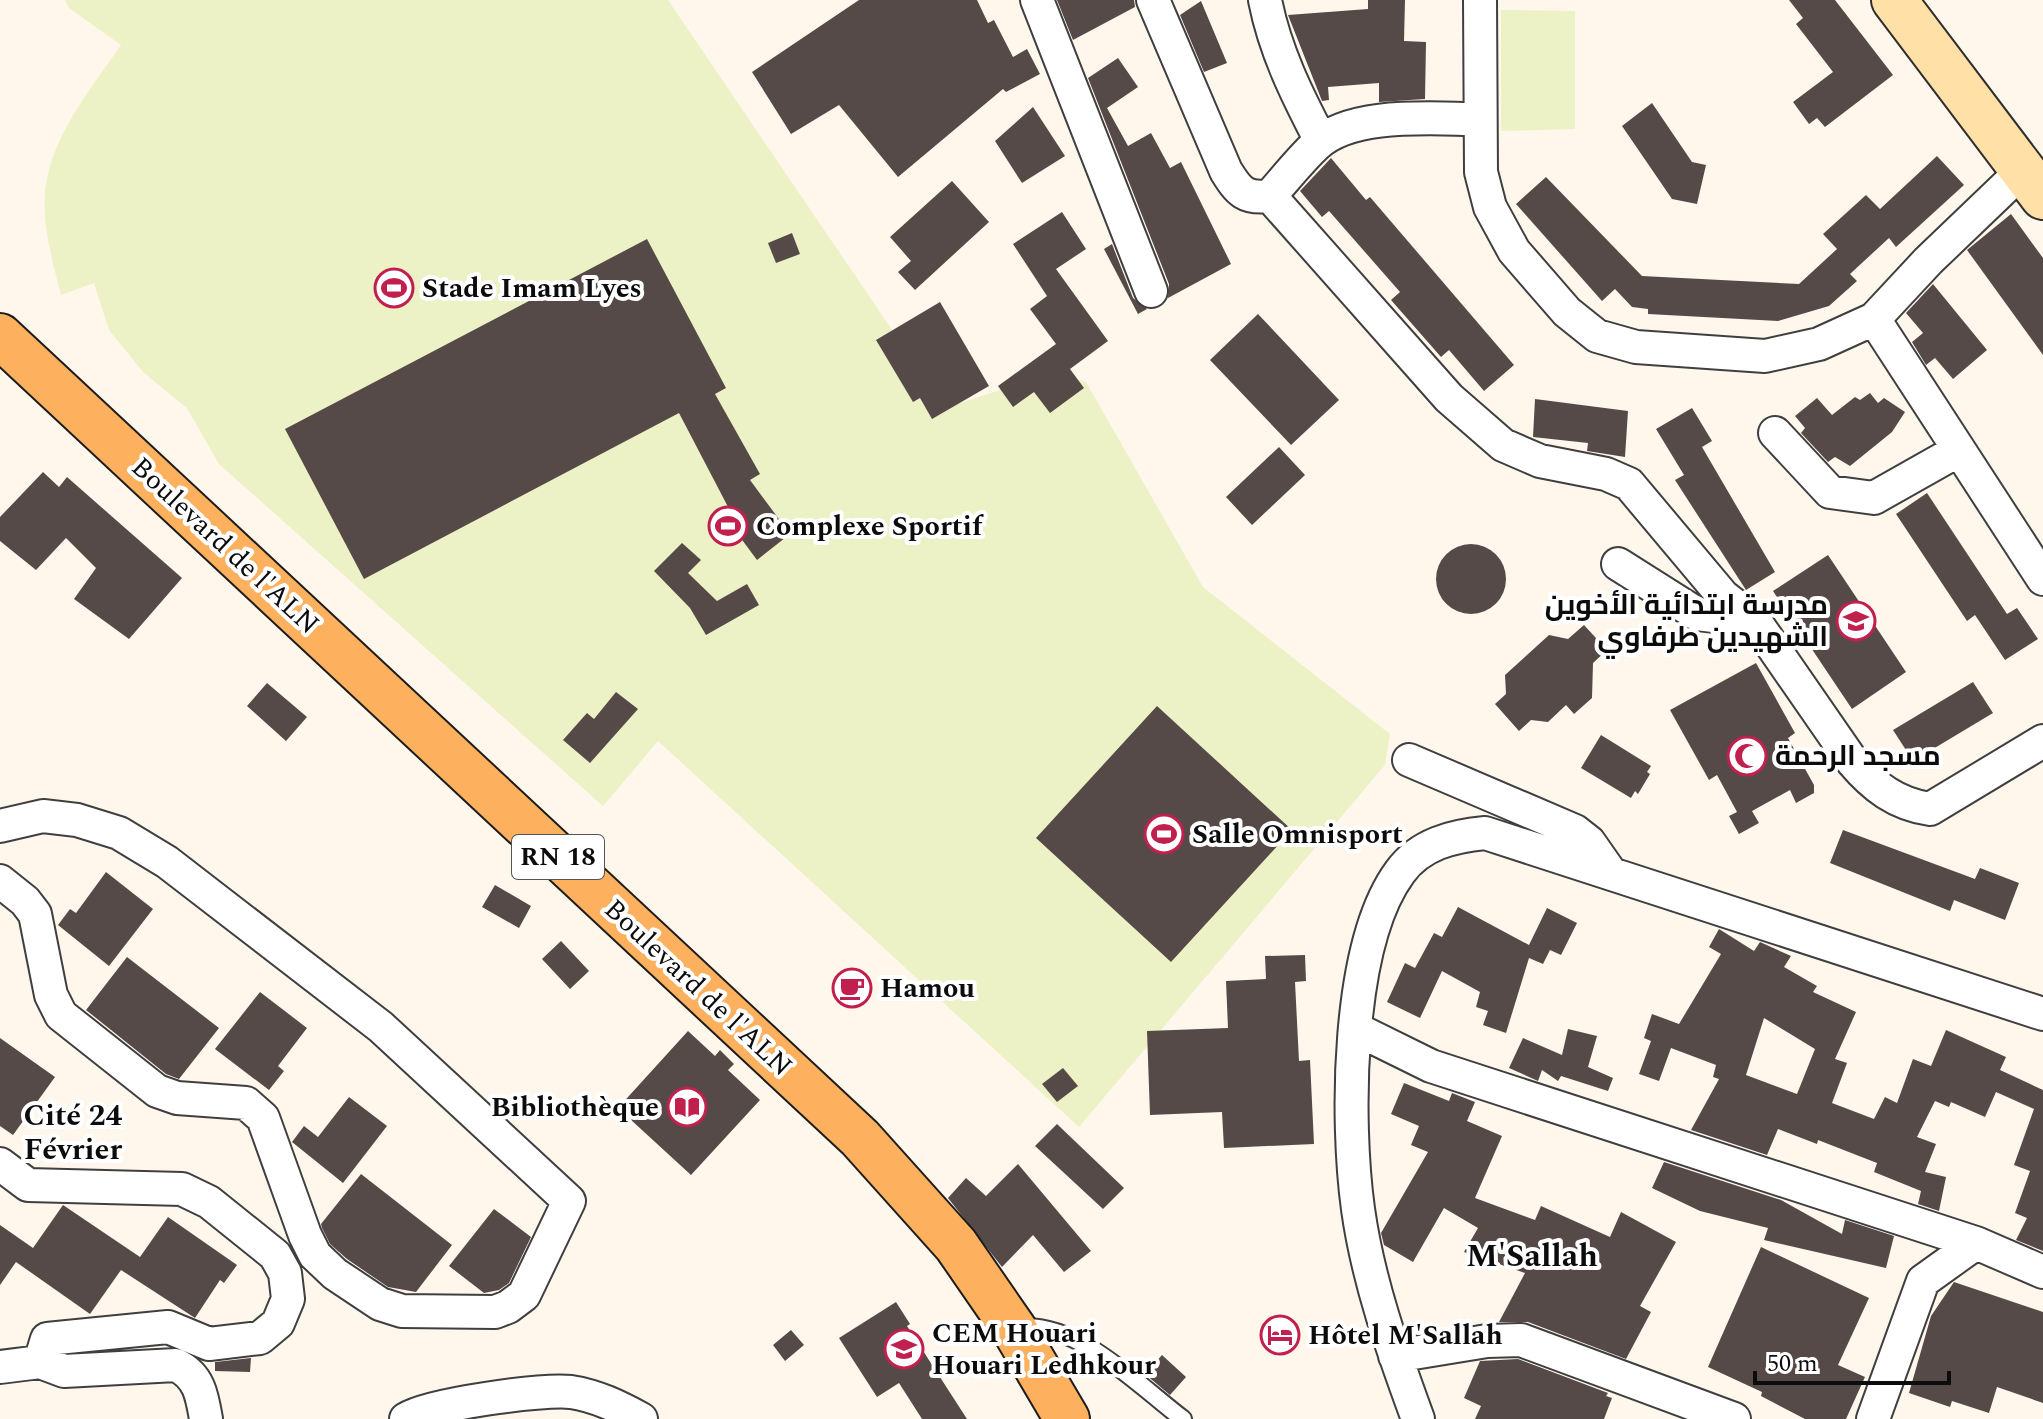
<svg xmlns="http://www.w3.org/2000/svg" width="2043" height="1419" font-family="Spectral,Cairo,serif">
	<rect width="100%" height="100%" fill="#fff7ec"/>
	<path fill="#edf1c6" d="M65,0H668L945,408L1054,372L1086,382L1203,587L1390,734L1385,765L1079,1127L658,741L603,806L219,464L187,408L144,373L109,330L94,283L61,295C52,258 39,217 47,179C57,129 93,86 121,45L69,8Z
		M1501,10L1575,11V129L1501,131Z"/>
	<path fill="#554a48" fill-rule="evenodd" d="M859,0H977L988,23L994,20L1013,57L1027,49L1040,74L1006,92L1003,89L898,177L839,105L791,134L752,72Z
		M1057,0H1134L1135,7L1073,40Z
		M1368,0H1405L1404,41L1426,42L1425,99L1379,102V83L1328,87L1329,100L1322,101L1288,15L1368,9Z
		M1789,0H1835L1893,75L1825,127L1817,118L1809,124L1793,102L1833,72L1796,24L1803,18Z
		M1201,1L1227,63L1204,72L1180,15Z
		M1118,58L1138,87L1107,108L1128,146L1151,133L1170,168L1181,162L1231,264L1168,298L1169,284L1088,78Z
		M1652,103L1692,162L1706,165L1697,204L1672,199L1622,126Z
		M1033,107L1065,156L1022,183L995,141Z
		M1937,156L1964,185L1896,247L1889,238L1850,274L1857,281L1829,306L1778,321L1648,314V309L1632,307L1615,289L1602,301L1516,204L1546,177L1642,276L1799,284L1837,249L1823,234L1866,195L1880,209Z
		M1331,158L1366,200L1370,197L1514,365L1484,391L1449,350L1441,357L1391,300L1400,292L1329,211L1322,217L1300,191Z
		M952,181L989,222L915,290L898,272L911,261L890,237Z
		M1062,212L1086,249L1056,269L1108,341L1070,369L1084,388L1050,413L1034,392L1013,407L998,386L1056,344L1030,309L1047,296L1013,244Z
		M2011,214L2043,258V355L1967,250Z
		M792,233L800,254L776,263L768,243Z
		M647,239L726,388L715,394L760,474L750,480L790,534L757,560L734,529L738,526L679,413L364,579L285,429Z
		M1112,244L1133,298L1147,309L1138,314L1104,249Z
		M1933,284L1987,350L1953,379L1935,358L1926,365L1912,342L1923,333L1906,313Z
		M940,302L989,386L932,419L920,398L913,402L876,340Z
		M1258,314L1339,400L1291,445L1210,360Z
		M1870,393L1878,403L1884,398L1905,412L1892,432L1850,466L1835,457L1828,462L1801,433L1805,428L1795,416L1817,398L1832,415L1855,397L1860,400Z
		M1535,399L1628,411L1625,457L1587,451L1588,443L1533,437Z
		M1692,408L1712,441L1702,447L1775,572L1746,590L1675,480L1684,475L1656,429Z
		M1279,447L1305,475L1252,525L1226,497Z
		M43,472L59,487L67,477L182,578L129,639L74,599L96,568L66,538L36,570L0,541V517Z
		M1927,493L2007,614L2017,608L2038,639L2005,660L1975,615L1967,621L1896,514Z
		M682,543L701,560L688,573L717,601L747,584L759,605L706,635L690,608L654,571Z
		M1436 579a35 35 0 1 1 70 0a35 35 0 1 1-70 0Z
		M1828,555L1906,672L1852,709L1773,591Z
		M1584,625L1607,650L1593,663L1592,698L1574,714L1566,705L1548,722L1531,720L1519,731L1495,704L1506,694L1505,675L1549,635L1568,639Z
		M1756,663L1795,733L1788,738L1814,785V793L1796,803L1790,790L1752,811L1759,823L1739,834L1729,816L1737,812L1717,775L1709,780L1670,710Z
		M1973,682L1993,713L1913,761L1893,730Z
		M267,683L307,717L286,741L247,706Z
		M616,692L638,709L590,763L563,740L587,713L594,719Z
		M1157,706L1292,830L1171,962L1036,838Z
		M1601,735L1651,766L1647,772L1650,774L1638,794L1635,791L1631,798L1581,768Z
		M1843,830L1975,879L1980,868L2019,883L2005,920L1954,900L1950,911L1830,863Z
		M106,872L153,909L109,966L58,925L70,909L76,913Z
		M495,885L531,906L519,928L482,907Z
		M1458,907L1529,945L1547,908L1577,923L1561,955L1550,950L1543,964L1529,958L1506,1033L1483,1025L1488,1011L1476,1007L1480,992L1442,971L1420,1018L1387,1002L1405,963L1415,968L1434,933L1442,937Z
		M1719,929L1754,951L1760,942L1791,956L1784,967L1817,986L1813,992L1856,1012L1835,1059L1847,1063L1832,1103L1874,1119L1885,1097L1897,1103L1913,1059L1931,1066L1946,1030L2006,1057L2000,1070L2043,1090V1251L2016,1240L2027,1218L2015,1213L2030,1171L2014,1165L2034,1109L1996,1092L1985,1117L1951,1102L1949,1107L1935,1101L1917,1137L1936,1144L1925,1172L1946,1177L1939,1211L1918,1204L1921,1191L1874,1172L1877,1163L1818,1140L1817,1144L1778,1129L1767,1155L1691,1130L1719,1079L1713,1077L1716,1065L1671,1048L1659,1081L1639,1074L1651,1041L1644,1038L1652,1014L1679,1024L1721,954L1709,947ZM1764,1018L1815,1049L1797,1094L1746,1075Z
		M561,941L589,971L570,989L542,959Z
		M1305,955L1306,981L1295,982L1299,1061L1310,1060L1314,1144L1224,1148L1222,1112L1150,1115L1147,1031L1228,1028L1226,981L1266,979L1265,956Z
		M127,957L219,1028L179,1079L166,1074L86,1010Z
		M260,992L307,1028L278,1066L284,1071L269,1090L215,1049Z
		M1568,1029L1597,1036L1588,1067L1613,1078L1608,1091L1561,1076L1558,1081L1542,1070L1538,1081L1509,1068L1523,1038L1562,1055Z
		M688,1031L715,1056L720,1050L734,1064L728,1070L760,1100L691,1175L618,1108Z
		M0,1038L55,1077L13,1135L0,1126Z
		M1063,1068L1078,1086L1057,1102L1042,1084Z
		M1404,1083L1449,1101L1452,1093L1475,1102L1467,1121L1502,1136L1475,1198L1535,1220L1541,1206L1610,1237L1621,1212L1676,1242L1640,1306L1651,1312L1626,1359L1528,1322H1499L1525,1273L1464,1252L1478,1228L1444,1208L1413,1262L1384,1245L1381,1233L1428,1152L1411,1145L1419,1126L1391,1114Z
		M349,1097L387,1126L343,1183L292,1142L304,1126L318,1137Z
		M1057,1124L1124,1188L1103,1209L1035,1146Z
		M1664,1162L1781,1200L1842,1234L1845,1220L1894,1236L1886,1268L1764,1240L1768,1228L1700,1211L1652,1188Z
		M1018,1164L1091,1251L1064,1272L1033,1235L1002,1267L948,1198L966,1178L986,1196Z
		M361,1174L452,1245L416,1292L388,1287L347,1259L330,1244L322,1228L321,1224Z
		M63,1205L140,1257L168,1217L237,1265L224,1283L220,1280L195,1318L121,1270L90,1314L16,1262L0,1285V1225L33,1248Z
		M494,1209L531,1237L509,1283L499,1290L484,1293L449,1266Z
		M1761,1247L1869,1298L1838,1365L1865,1377L1846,1419H1805L1761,1396L1762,1392L1708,1367Z
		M1954,1282L2043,1312V1403L1997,1387L1989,1413L1952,1401L1950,1407L1909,1393L1931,1316Z
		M896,1302L910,1324L907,1326L967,1419H922L899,1383L877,1397L839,1338Z
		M791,1330L804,1345L785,1361L773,1345Z
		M1162,1355L1186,1377L1170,1395L1145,1374Z
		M251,1358L250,1372L215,1371V1362Z
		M1518,1359L1608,1393L1606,1396L1612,1398L1604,1419H1475L1481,1406L1464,1398L1480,1361Z"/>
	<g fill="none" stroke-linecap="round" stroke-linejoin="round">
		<defs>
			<path id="service" d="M1018,1328C1076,1320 1138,1385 1183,1419"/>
			<path id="minor" d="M1037,0L1151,291
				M1153,0L1226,171C1239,192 1245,199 1270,196C1285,179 1300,160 1316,145C1352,111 1433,119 1479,119
				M1265,0C1275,51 1297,95 1321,141
				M1480,0L1481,172L1490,207L1514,251L1567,312L1597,336L1636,347L1765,356L1819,344L1874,319L1928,261L2023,170
				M1270,196L1449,398L1503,445L1540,461L1606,474L1629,484L1723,596L1755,621L1852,761C1874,787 1896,804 1930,809L2043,741
				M1874,319L2043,579
				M1775,433L1830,492L1874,498L1959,450
				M1618,564L1697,614L1755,621
				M1409,760L1575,831L1589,842L1610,872
				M0,826L43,816L77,820L119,833L167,862L381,1027L569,1201L524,1295L508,1307L495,1312L402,1311L380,1304L335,1274L315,1255L305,1235L263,1118L246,1103L177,1098L157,1091L61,1015L51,995L35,914L25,901L0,881
				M1356,1029L1431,1066L1976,1243L2043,1272
				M0,1164L28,1185L182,1189L209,1202L275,1255L285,1273L288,1299L278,1323L260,1338L209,1344L168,1327L47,1339L40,1362
				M1395,1356L1487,1341L1521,1340L1734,1419
				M0,1367L40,1362L64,1371L176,1365C199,1376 202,1395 206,1419
				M406,1419C430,1404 542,1389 571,1392C597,1396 619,1407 641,1419
				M1418,1419C1393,1351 1368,1281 1358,1209C1346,1122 1346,945 1400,872C1420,844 1453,836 1485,833L2043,1014
				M1873,1419L1923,1281L1976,1243"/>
			<path id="secondary" d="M1894,0L2043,197"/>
			<path id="primary" d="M0,336L860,1138L956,1245L1014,1329L1067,1419"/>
		</defs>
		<use href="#service" stroke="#3f3f3f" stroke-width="20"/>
		<use href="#minor" stroke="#3f3f3f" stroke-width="36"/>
		<use href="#secondary" stroke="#2e2e2e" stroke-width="48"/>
		<use href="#primary" stroke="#1d1d1d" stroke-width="48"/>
		<use href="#service" stroke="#fff" stroke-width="16"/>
		<use href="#minor" stroke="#fff" stroke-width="32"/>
		<use href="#secondary" stroke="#ffe0a7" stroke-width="44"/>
		<use href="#primary" stroke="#fdb05d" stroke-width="44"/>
	</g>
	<defs>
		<symbol id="stadium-ring" viewBox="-11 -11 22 22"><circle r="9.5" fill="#fff" stroke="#c1204e" stroke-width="1.5"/><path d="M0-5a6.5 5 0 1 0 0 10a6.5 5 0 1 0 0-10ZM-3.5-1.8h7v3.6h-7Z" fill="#c1204e"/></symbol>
		<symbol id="school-ring" viewBox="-11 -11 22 22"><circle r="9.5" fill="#fff" stroke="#c1204e" stroke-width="1.5"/><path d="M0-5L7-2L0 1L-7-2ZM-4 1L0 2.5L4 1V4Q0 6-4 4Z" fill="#c1204e"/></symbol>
		<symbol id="mosque-ring" viewBox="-11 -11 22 22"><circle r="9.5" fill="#fff" stroke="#c1204e" stroke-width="1.5"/><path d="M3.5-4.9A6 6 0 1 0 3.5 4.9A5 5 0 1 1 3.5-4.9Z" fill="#c1204e"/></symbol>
		<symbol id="cafe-ring" viewBox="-11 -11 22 22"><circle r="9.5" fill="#fff" stroke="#c1204e" stroke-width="1.5"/><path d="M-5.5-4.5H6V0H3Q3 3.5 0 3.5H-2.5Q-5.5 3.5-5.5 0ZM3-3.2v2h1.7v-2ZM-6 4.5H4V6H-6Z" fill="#c1204e"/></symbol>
		<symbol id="library-ring" viewBox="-11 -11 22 22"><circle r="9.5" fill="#fff" stroke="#c1204e" stroke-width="1.5"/><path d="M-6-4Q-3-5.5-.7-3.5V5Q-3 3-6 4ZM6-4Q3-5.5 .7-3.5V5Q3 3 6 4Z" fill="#c1204e"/></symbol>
		<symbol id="hotel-ring" viewBox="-11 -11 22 22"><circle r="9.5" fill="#fff" stroke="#c1204e" stroke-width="1.5"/><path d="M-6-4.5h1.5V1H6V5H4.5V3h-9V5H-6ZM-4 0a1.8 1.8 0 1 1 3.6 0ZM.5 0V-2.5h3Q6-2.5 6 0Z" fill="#c1204e"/></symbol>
	</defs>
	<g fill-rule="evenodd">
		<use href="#stadium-ring" x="372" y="266" width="44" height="44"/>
		<use href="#stadium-ring" x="706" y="504" width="44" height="44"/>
		<use href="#school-ring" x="1834" y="599" width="44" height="44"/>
		<use href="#mosque-ring" x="1725" y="734" width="44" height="44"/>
		<use href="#stadium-ring" x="1142" y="812" width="44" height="44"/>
		<use href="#cafe-ring" x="830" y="966" width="44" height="44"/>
		<use href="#library-ring" x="665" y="1085" width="44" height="44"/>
		<use href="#hotel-ring" x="1258" y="1313" width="44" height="44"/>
		<use href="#school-ring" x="882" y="1327" width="44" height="44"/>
	</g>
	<g text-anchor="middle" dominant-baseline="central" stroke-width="8" stroke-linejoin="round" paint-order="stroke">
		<rect fill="#fff" stroke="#555" stroke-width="2" x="512" y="835" width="92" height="44" rx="6"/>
		<g font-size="26" font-weight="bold" fill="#0c0c0c">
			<text x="558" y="857">RN 18</text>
		</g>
		<g font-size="28" font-weight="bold" fill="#0c0c0c" stroke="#fff" text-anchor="start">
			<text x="422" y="288">Stade Imam Lyes</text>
			<text x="756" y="526">Complexe Sportif</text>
			<text x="1828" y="605" text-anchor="end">مدرسة ابتدائية الأخوين<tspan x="1828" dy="32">الشهيدين طرفاوي</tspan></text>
			<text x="1775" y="756">مسجد الرحمة</text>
			<text x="1192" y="834">Salle Omnisport</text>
			<text x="880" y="988">Hamou</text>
			<text x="659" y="1107" text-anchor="end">Bibliothèque</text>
			<text x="932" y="1333">CEM Houari<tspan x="932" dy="32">Houari Ledhkour</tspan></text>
			<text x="1308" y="1335">Hôtel M'Sallah</text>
		</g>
		<g font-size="28" fill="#0c0c0c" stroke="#fff">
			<text transform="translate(225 546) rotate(43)">Boulevard de l'ALN</text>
			<text transform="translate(698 988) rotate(43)">Boulevard de l'ALN</text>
		</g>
		<g font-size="30" font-weight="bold" fill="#0c0c0c" stroke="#fff">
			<text x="73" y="1116">Cité 24<tspan x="73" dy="34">Février</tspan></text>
		</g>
		<g font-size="32" font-weight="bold" fill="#0c0c0c" stroke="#fff">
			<text x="1532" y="1256">M'Sallah</text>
		</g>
	</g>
	<path d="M1755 1371v12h194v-12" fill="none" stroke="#0c0c0c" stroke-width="4"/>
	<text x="1767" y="1371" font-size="24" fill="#0c0c0c" stroke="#ffffff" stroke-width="6" paint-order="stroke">50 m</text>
</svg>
